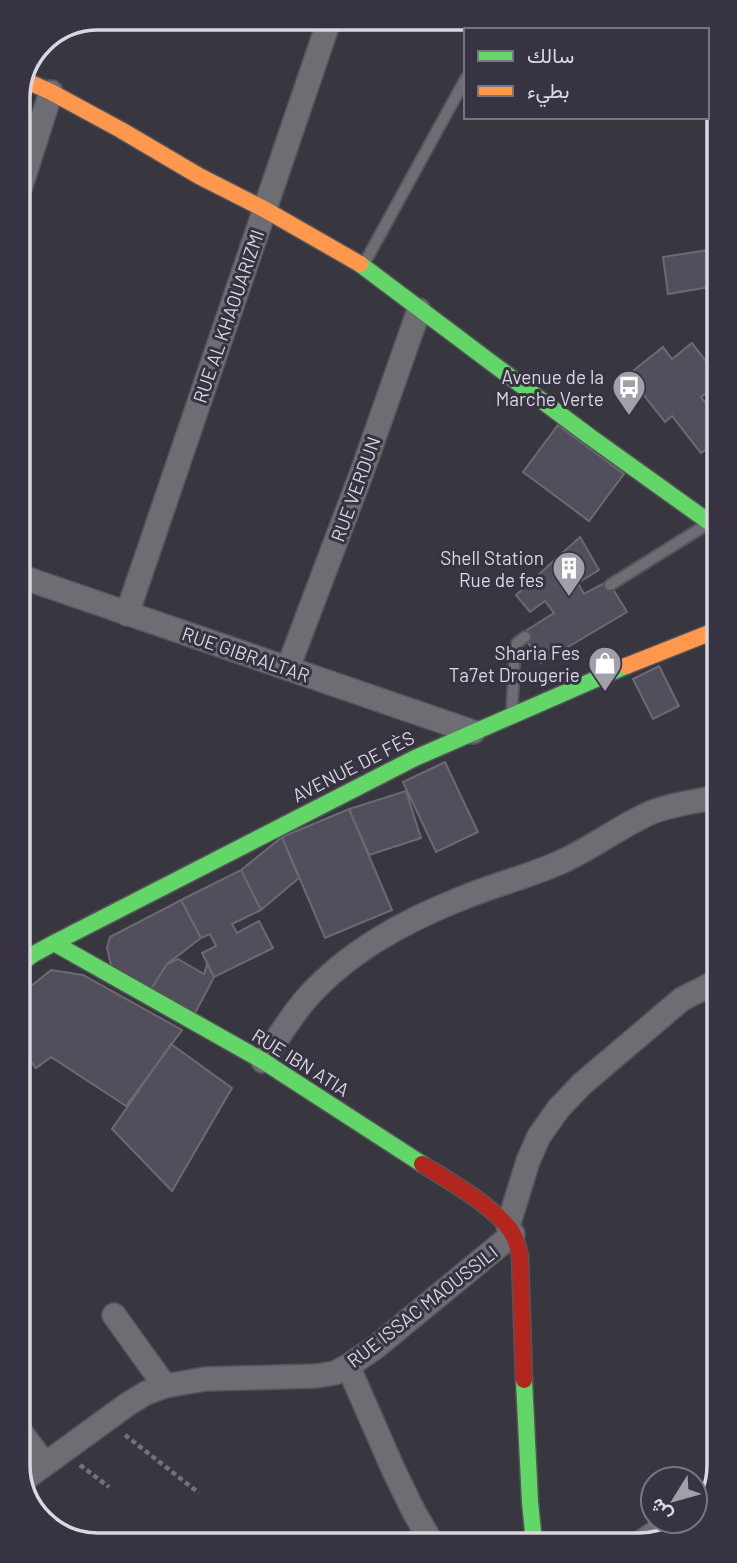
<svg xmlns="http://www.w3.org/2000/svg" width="737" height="1563" font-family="Barlow,Vazirmatn,sans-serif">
	<rect width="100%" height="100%" fill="#38363e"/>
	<path fill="#524f5c" stroke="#6c6a71" stroke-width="2" d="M715,249L716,286L668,294L663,257Z
		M692,343L716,374V386L701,397L716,416V442L701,453L672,416L665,422L628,375L663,347L672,359Z
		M558,425L624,474L589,521L523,472Z
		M580,537L599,570L578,583L584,594L608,581L627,612L541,663L522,633L554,613L545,601L530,612L516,595Z
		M659,666L679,706L653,719L633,679Z
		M445,762L478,832L436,852L403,782Z
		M406,791L421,838L369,855L349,809Z
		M349,809L392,910L325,938L282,837Z
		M282,837L299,878L261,910L241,870Z
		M241,870L261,910L232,924L237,933L259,921L273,948L214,977L202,953L216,946L210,934L201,938L181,900Z
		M181,900L201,938L167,964L149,992L111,965L107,948L110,937Z
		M178,959L204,974L207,964L214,977L193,1017L149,992L167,964Z
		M51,970L83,975L182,1030L126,1106L51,1057L36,1068L21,1049L20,995Z
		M171,1044L232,1088L172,1191L112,1129Z"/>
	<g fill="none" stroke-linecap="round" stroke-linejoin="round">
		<defs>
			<path id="lane" d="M364,264L466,78
				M610,585L706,525
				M512,710L515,649L517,643L525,637"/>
			<path id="street" d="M18,195L51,92
				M19,576L473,732
				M127,614L330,18
				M288,668L362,472L419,310
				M263,1061C276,1041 289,1019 305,1000C348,951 406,920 465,897C497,884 530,876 561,862C592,848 619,827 650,813C671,804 695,802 717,797
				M508,1226L528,1161L539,1136L559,1108L582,1084L682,999L718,981
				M114,1315L165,1386
				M348,1366L394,1471L414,1512L432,1543
				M22,1434L45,1464
				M22,1481L128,1404L146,1393L165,1386L205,1379L316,1376L335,1373L348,1366L376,1347L513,1234
				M695,1504L711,1493
				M643,1541L672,1521"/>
			<path id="fast" d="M360,264L589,436L716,527
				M54,943L263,1061L422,1164
				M20,964L32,955L54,943L415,758L626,666
				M524,1380L530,1502L534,1542"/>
			<path id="slow" d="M24,80L51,92L121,130L199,176L264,209L360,264
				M626,666L717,630"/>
			<path id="jam" d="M422,1164C448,1180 488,1203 507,1226C515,1234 517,1245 520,1256L524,1380"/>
		</defs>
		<use href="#lane" stroke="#55545a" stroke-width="14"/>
		<use href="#street" stroke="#55545a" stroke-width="26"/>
		<use href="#fast" stroke="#55545a" stroke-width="19"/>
		<use href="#slow" stroke="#55545a" stroke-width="19"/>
		<use href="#jam" stroke="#55545a" stroke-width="19"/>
		<path stroke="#737277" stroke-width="4.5" stroke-dasharray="5 3.5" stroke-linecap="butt" d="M125,1435L199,1493
			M80,1465L109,1487"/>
		<use href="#lane" stroke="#6e6d73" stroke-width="10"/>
		<use href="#street" stroke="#6e6d73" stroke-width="23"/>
		<use href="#fast" stroke="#63d668" stroke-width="16"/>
		<use href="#slow" stroke="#ff974d" stroke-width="16"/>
		<use href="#jam" stroke="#b3261e" stroke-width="16"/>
	</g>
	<defs>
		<symbol id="bus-pin" viewBox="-11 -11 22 30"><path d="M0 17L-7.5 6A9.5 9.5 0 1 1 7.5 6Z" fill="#a19fa7" stroke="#373342"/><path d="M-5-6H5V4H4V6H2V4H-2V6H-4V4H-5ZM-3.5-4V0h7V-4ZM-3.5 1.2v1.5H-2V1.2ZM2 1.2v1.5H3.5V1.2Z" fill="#fff"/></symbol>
		<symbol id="building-pin" viewBox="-11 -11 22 30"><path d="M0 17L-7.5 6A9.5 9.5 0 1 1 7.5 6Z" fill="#a19fa7" stroke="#373342"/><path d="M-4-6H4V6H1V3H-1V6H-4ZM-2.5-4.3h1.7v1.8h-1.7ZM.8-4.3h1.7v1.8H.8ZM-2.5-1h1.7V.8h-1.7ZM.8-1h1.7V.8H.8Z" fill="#fff"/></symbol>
		<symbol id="shop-pin" viewBox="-11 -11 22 30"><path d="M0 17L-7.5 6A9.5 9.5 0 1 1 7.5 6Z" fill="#a19fa7" stroke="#373342"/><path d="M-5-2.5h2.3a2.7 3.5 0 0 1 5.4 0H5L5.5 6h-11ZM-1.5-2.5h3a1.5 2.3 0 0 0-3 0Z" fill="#fff"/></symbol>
	</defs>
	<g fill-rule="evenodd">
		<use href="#bus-pin" x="610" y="368" width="38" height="52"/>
		<use href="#building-pin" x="550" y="549" width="38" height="52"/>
		<use href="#shop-pin" x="586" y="644" width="38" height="52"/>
	</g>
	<g text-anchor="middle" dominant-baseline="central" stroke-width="6" stroke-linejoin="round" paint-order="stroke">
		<g font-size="19" fill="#d9d7e0" stroke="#373342">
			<text transform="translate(228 316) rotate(-71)">RUE AL KHAOUARIZMI</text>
			<text transform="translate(355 489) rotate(-70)">RUE VERDUN</text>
			<text transform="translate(246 654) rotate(19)">RUE GIBRALTAR</text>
			<text transform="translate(353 766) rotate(-27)">AVENUE DE FÈS</text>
			<text transform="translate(301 1062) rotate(32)">RUE IBN ATIA</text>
			<text transform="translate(422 1306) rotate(-38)">RUE ISSAC MAOUSSILI</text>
		</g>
		<g font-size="19" fill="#d9d7e0" stroke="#373342" text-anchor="end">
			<text x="604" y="376">Avenue de la<tspan x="604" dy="22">Marche Verte</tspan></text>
			<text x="544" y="557">Shell Station<tspan x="544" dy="22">Rue de fes</tspan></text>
			<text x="580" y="652">Sharia Fes<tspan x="580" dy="22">Ta7et Drougerie</tspan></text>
		</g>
	</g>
	<path d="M0 0H737V1563H0ZM98 30H639A68 68 0 0 1 707 98V1465A68 68 0 0 1 639 1533H98A68 68 0 0 1 30 1465V98A68 68 0 0 1 98 30Z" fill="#373342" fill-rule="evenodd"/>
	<path fill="none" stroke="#d9d7e0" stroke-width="3.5" d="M98 30H639A68 68 0 0 1 707 98V1465A68 68 0 0 1 639 1533H98A68 68 0 0 1 30 1465V98A68 68 0 0 1 98 30Z"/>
	<rect x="464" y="28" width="245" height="91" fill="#373342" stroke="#787581" stroke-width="2"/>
	<rect x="478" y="51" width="35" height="10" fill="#63d668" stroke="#787581" stroke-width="2"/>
	<text x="527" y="63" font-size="21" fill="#d9d7e0">سالك</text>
	<rect x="478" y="86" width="35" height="10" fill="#ff974d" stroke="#787581" stroke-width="2"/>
	<text x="527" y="98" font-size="21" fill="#d9d7e0">بطيء</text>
	<g transform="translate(674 1500) rotate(233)"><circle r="33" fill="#373342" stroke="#787581" stroke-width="2"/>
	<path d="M0-5L12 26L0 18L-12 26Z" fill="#a19fa7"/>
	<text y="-10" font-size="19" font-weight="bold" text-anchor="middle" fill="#d9d7e0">ش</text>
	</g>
</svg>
